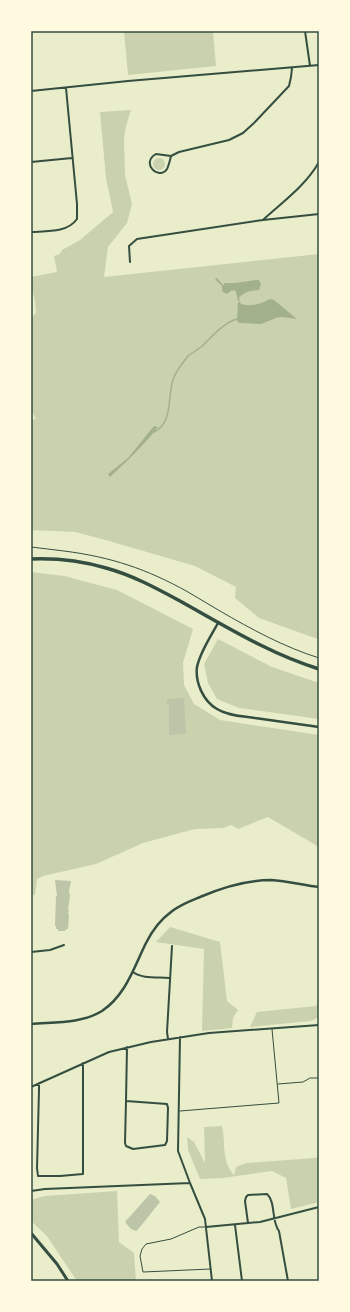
<svg xmlns="http://www.w3.org/2000/svg" width="350" height="1312" font-family="'Asap Condensed',sans-serif">
	<rect width="100%" height="100%" fill="#e9edc9"/>
	<path fill="#cad2ad" d="M124,31H213L216,66L128,75Z
		M131,110L126,126L124,139L125,175L132,204L127,223L108,247L104,277L319,254V639L312,637L259,618L235,598L236,587L195,566L102,539L75,532L31,530V420L36,419L31,409V318L36,313L35,300L31,287V277L57,272L54,256L60,254L62,250L80,240L113,212L106,178L100,112Z
		M153 164a6 6 0 1 1 12 0a6 6 0 1 1-12 0Z
		M31,572L64,576L117,590L193,629L183,663L184,685L194,704L220,720L319,735V847L268,817L238,829L231,825L223,828L195,829L143,843L96,864L43,876L37,879L35,895L31,894Z
		M218,639L272,667L319,683V719L239,708L217,699L208,683L204,664Z
		M170,927L220,942L227,1001L238,1010L233,1018L232,1028L202,1031L204,949L156,942Z
		M319,1000V1017L311,1021L250,1027L257,1012L316,1006Z
		M222,1126C226,1143 221,1161 234,1175L236,1167L246,1163L314,1158L319,1157V1202L291,1209L286,1178L272,1171L223,1178L200,1179L188,1150L187,1137L194,1142L205,1163L204,1127Z
		M117,1191L119,1242L134,1253L136,1281H77L47,1236L31,1221V1200L45,1196Z"/>
	<path fill="#a3b18a" d="M217,278L223,285L225,283H235L256,280H259L261,284L259,290C251,291 245,291 239,298L240,301H238L236,292L235,290L231,291L227,294C222,292 222,291 222,286L215,279Z
		M270,299L274,300L297,319L282,317L276,318L261,324L240,323L237,321L238,302H240L241,304C252,307 260,304 270,299Z
		M154,426L158,427C144,445 127,461 110,477L108,474L128,458Z"/>
	<g fill="none" stroke-linecap="round" stroke-linejoin="round">
		<path stroke="#a3b18a" stroke-width="1.5" d="M154,432C174,423 167,393 174,377C177,370 184,361 188,356C192,353 197,350 201,347C212,337 223,323 237,319"/>
	</g>
	<path fill="#bcc5a7" d="M184,698L186,734L169,735V704H167V699Z
		M55,880L71,881L69,891L70,896L68,910H69L68,914L69,915L68,929H66L65,931H58V929H56V926H55L56,896H57Z
		M150,1194L155,1196L160,1202L140,1227L136,1231L131,1229L125,1222Z"/>
	<g fill="none" stroke-linecap="round" stroke-linejoin="round">
		<path stroke="#344e41" stroke-width="1" d="M31,547C42,548 53,550 64,551C111,557 147,569 188,592C199,598 209,605 220,611C251,629 284,647 319,658"/>
		<path stroke="#344e41" stroke-width="1" d="M278,1084L303,1082L310,1078H319
			M180,1111L279,1103L272,1029
			M206,1227H199L171,1239L146,1244L142,1249L140,1256L143,1272L211,1269"/>
		<path stroke="#344e41" stroke-width="2" d="M305,31L310,66
			M31,91L128,81L319,65
			M156,154L171,156C170,160 169,165 167,169C159,181 140,163 156,154Z
			M171,156L179,152L229,140L243,133L254,123L289,86L291,77L292,68
			M31,162L72,158
			M264,219C284,201 306,185 319,162
			M31,232C47,231 67,233 77,219V204L66,88
			M130,262L129,246L137,239L263,220L319,214
			M31,952L50,950L64,945
			M133,972C142,979 157,977 169,978
			M180,1037L178,1151L190,1183L205,1219L212,1281
			M168,1039L167,1032L172,946
			M39,1083V1090L37,1168L38,1176H60L83,1174V1063
			M31,1087L109,1052L151,1042L209,1033L319,1025
			M126,1101L167,1104L168,1108L167,1141L165,1145L133,1149L126,1146L125,1143Z
			M126,1101L127,1047
			M31,1191L45,1189L190,1183
			M248,1223L245,1201L246,1197L248,1195L267,1194C276,1202 271,1221 279,1231L288,1281
			M235,1225L242,1281
			M206,1227L260,1222L319,1207"/>
		<path stroke="#344e41" stroke-width="2.5" d="M218,623C211,636 200,652 197,667C195,682 203,701 217,709C228,716 243,716 255,718C277,721 298,724 319,727
			M31,1024C54,1022 81,1024 102,1011C126,995 134,967 146,943C152,931 160,920 171,912C179,905 190,901 200,897C223,887 246,880 271,880C287,881 303,885 319,887"/>
		<path stroke="#344e41" stroke-width="3" d="M31,1233L57,1264L68,1281"/>
		<path stroke="#344e41" stroke-width="3.5" d="M31,559C56,558 82,561 106,568C132,575 156,588 180,601C225,626 270,654 319,669"/>
	</g>
	<rect width="350" height="1312" fill="none" stroke="#fefae0" stroke-width="64"/>
	<rect x="32" y="32" width="286" height="1248" fill="none" stroke="#344e41" stroke-width="1.5"/>
</svg>
